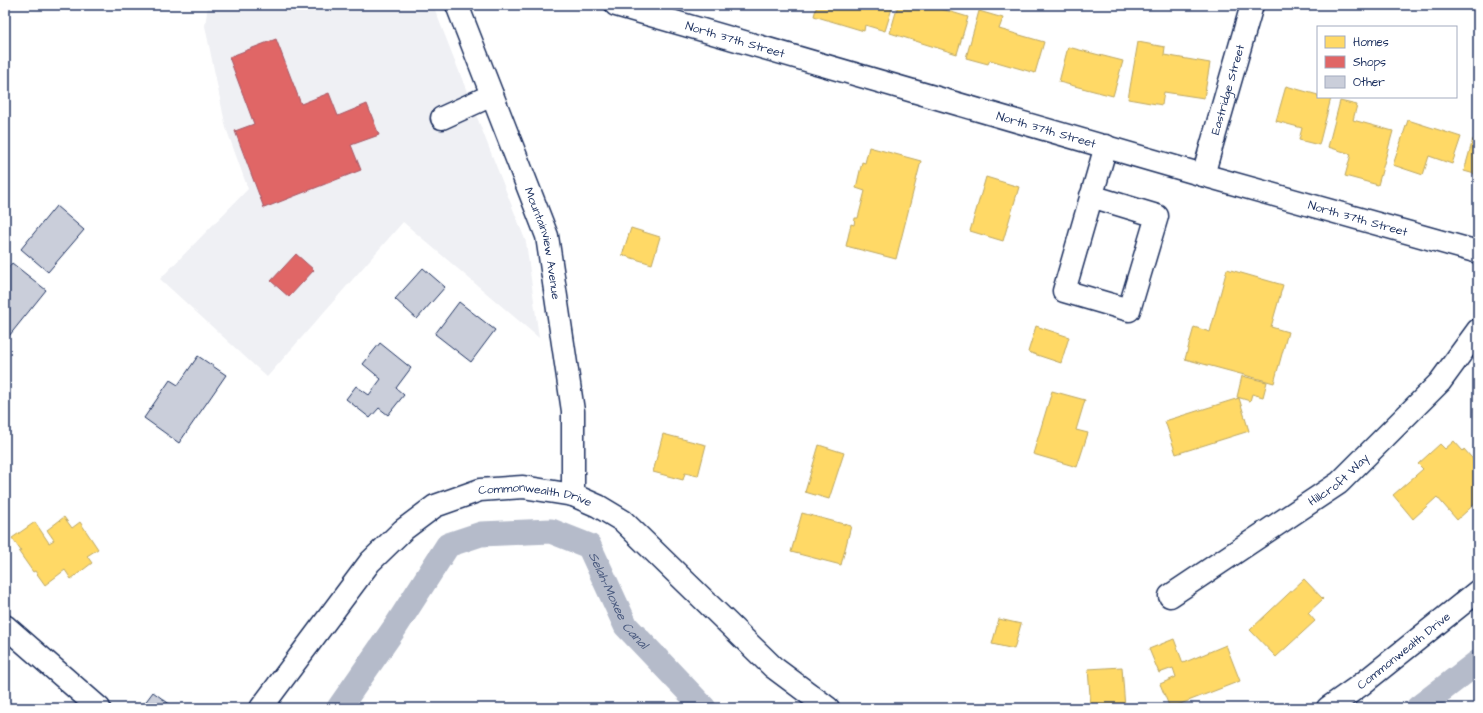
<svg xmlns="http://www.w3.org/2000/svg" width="1483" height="713" font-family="'Architects Daughter',sans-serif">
	<rect width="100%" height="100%" fill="#fff"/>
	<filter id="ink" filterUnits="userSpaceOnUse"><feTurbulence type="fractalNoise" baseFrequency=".025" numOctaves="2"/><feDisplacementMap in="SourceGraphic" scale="8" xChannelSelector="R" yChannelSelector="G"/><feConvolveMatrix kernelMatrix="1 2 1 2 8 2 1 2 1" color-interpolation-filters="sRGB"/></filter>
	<g filter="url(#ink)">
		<path fill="#eff0f4" d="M208,5H433L526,242L539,338L403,222L267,377L160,279L248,189L226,128L205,26Z"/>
		<path fill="#ffd966" stroke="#bba664" d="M783,5H796L795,9Z
			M817,5H893L885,31L865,25L864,31L814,16Z
			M898,5H928L968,17L957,54L890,33Z
			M979,11L1003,18L999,29L1044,42L1035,73L990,60L988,64L966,58Z
			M1138,42L1165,47L1164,55L1210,63L1204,98L1164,92L1162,105L1128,99Z
			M1068,47L1123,61L1113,96L1059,82Z
			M1286,86L1318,95V97L1331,98L1319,145L1299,140L1302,128L1276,121Z
			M1340,101L1357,105L1353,120L1393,131L1378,185L1345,176L1351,154L1328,147Z
			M1408,120L1461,137L1452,164L1429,156L1423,175L1393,165Z
			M1473,139L1478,141V175L1464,171Z
			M869,147L921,161L896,259L846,246L851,224L854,225L855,218H858L865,191L856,188L862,162L865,163Z
			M986,177L1019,187L1003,241L970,231Z
			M631,228L660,237L652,264L622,255Z
			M1227,269L1283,285L1271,327L1288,332L1274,383L1185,359L1194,327L1210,332Z
			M1036,326L1069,337L1061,363L1028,352Z
			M1242,376L1267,382L1263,397L1252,394L1250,401L1237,397Z
			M1052,391L1085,400L1076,430L1088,433L1077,467L1033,454Z
			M1239,398L1249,431L1176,454L1165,421Z
			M663,434L706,445L698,476L685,473L683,480L653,472Z
			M1454,441L1463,451L1464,449L1478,465L1477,467L1478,469V501L1457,520L1437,497L1413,519L1393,495L1423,469L1418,464L1440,444L1445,449Z
			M819,445L844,453L829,499L805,492Z
			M802,513L851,526L841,565L791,552Z
			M64,517L72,528L80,522L98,549L87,556L92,563L71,579L65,570L45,585L35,571L33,572L19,552L21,551L12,538L35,522L49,543L54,540L47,530Z
			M1304,579L1323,599L1308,613L1315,621L1276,657L1250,630Z
			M999,619L1021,624L1014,649L992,644Z
			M1174,639L1183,663L1226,645L1240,681L1170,708L1160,684L1176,677L1173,668L1159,673L1149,649Z
			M1122,667L1125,708H1091L1088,669Z"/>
		<path fill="#e06666" stroke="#a55664" d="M276,39L301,104L329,93L338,116L367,104L379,135L351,145L361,170L264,208L235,131L254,124L229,57Z
			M296,254L314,270L289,297L271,281Z"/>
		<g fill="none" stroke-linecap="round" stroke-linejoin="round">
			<g stroke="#b5bbca" stroke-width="25">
				<path id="s1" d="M339,708L396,626L448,545L481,534L551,531L589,546L626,626L704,708"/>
				<path d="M1418,708L1478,662"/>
			</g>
		</g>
		<path fill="#caceda" stroke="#1b2f5e" d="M56,206L84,230L48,272L21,249Z
			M12,263L46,290L5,341V272Z
			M423,268L445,287L417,319L395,299Z
			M459,302L495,330L471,362L435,334Z
			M380,343L411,368L396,388L404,395L388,415L379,408L370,418L346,399L356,386L369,395L381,379L363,364Z
			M198,356L226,375L179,443L144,418L170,380L178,385Z
			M153,692L175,708H141Z"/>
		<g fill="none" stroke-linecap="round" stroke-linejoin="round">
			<defs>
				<g id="minor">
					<path id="s2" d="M457,5L547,236L573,411V495"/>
					<path id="s3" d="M616,5L1203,175L1478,252"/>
					<path d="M442,118L492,95"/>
					<path id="s4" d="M1203,175L1252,5"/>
					<path d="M1091,196L1157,216L1129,310L1064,291L1106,146"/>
					<path id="s5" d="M1170,596L1339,483L1440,382L1478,330"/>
					<path d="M5,626L99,708"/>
					<path id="s6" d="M261,708L370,562L403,530L435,506L480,490L523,487L573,495L598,506L623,521L773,667L828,708"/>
					<path id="s7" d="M1328,708L1362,684L1478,591"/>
				</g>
			</defs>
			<use href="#minor" stroke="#1b2f5e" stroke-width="25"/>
			<use href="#minor" stroke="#fff" stroke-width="22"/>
		</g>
	</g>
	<g text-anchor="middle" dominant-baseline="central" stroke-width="4" stroke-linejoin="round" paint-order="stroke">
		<g font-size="12" fill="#1b2f5e" stroke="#fff">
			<text stroke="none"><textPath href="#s3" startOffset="124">North 37th Street</textPath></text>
			<text stroke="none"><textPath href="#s4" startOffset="89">Eastridge Street</textPath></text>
			<text stroke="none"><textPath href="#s3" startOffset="448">North 37th Street</textPath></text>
			<text stroke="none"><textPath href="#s3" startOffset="772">North 37th Street</textPath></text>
			<text stroke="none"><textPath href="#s2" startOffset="254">Mountainview Avenue</textPath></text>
			<text stroke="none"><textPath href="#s5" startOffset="205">Hillcroft Way</textPath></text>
			<text stroke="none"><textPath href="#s6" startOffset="372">Commonwealth Drive</textPath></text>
			<text stroke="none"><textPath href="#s7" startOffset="95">Commonwealth Drive</textPath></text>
		</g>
		<g font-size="13" font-style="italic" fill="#49597e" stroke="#fff">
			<text stroke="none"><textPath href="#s1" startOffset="404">Selah-Moxee Canal</textPath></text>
		</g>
	</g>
	<rect width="1483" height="713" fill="none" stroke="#fff" stroke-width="20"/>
	<rect x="10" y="10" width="1463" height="693" fill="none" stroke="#1b2f5e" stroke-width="1.5" filter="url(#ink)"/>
	<rect x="1317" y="26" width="140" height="72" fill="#ffffff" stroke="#a4acbf"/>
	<rect x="1325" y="36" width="20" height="12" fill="#ffd966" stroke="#a4acbf"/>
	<text x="1353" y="46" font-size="12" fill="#1b2f5e">Homes</text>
	<rect x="1325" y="56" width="20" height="12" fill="#e06666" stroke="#a4acbf"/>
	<text x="1353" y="66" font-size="12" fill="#1b2f5e">Shops</text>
	<rect x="1325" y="76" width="20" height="12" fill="#caceda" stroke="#a4acbf"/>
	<text x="1353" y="86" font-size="12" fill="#1b2f5e">Other</text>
</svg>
